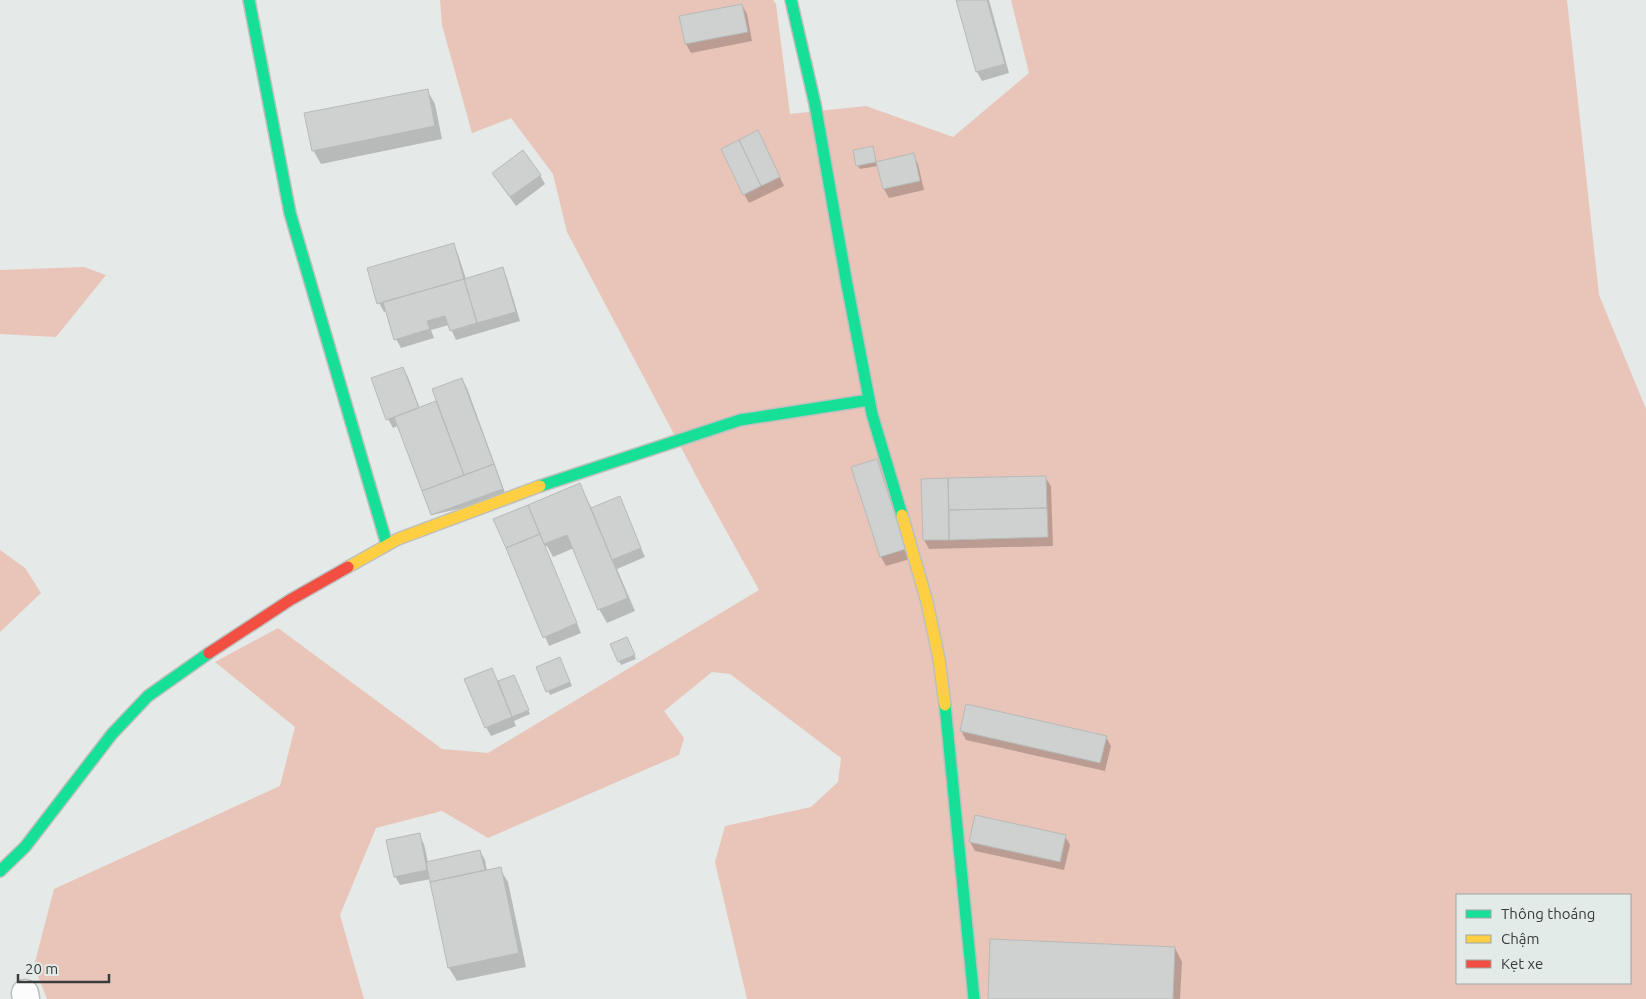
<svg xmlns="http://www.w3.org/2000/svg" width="1646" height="999" font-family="Ubuntu,sans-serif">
	<rect width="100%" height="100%" fill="#e5e9e7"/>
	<path fill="#e9c4b8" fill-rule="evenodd" d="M440,0H773L776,4L790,114L866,106L953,137L1029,73L1011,0H1567L1599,295L1646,409V999H747L715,862L725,826L811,807L838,782L841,758L730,674L712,672L664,711L684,738L679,755L488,838L442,811L376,828L340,915L364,999H47L34,966L54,889L280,786L295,727L215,662L278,628L442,749L488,753L759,590L702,487L567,232L553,174L511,118L472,133L442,25ZM1457,895H1630V983H1457Z
		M84,267L106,275L56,337L0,334V270Z
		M0,550L25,568L41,593L0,632Z"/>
	<path fill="#0003" d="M957,0H989L1009,73L982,81L977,72Z
		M742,5L747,14L752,41L691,53L686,44L681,17Z
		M427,90L435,104L442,139L321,164L313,150Z
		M763,141L784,186L749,203L744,194Z
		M872,147L877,163L913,155L918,164L924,190L889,198L884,189L878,166L860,169L857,165Z
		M493,174L540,175L545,184L516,206Z
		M453,245L458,254L466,279L502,269L507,278L520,321L456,340L449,325L431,330L434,338L401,348L396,339L387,311L384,312L379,303Z
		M403,368L408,377L420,409L438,402L462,379L467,388L507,498L432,515L399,425L393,428L388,419Z
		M853,468L910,559L886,566L881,557Z
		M1045,477L1051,486L1053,546L929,549L924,540L923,480Z
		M580,485L592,509L619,498L645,557L617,569L635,611L607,623L599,609L574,548L553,557L547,546H545L581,633L549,646L495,520Z
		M629,642L636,659L621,665L619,661Z
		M562,663L572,686L550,695L538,668Z
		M492,670L498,682L513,676L530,714L514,721L516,726L491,736L486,727Z
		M961,730L1106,737L1111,746L1105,771L966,740Z
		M419,835L424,844L428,862L480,851L485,860L487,871L500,869L508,882L526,967L457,981L449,968L431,879L400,885L395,876Z
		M1065,836L1070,845L1064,870L975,851L970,842Z
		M1175,948L1182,962L1180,999H989Z"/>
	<path fill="#ced1cf" stroke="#b6bab8" d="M956,0H987L1005,64L976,72Z
		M742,4L748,32L685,44L679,16Z
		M428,89L435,126L312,151L304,113Z
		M758,130L780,177L761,186L739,140Z
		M739,140L761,186L743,195L721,149Z
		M873,146L876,162L856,166L853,150Z
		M523,150L541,175L510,197L492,173Z
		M914,153L920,181L883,189L876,162Z
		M454,243L464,279L377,304L367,268Z
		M503,267L516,312L477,323L464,279Z
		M464,279L477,323L450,331L445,316L427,321L430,329L394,340L383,302Z
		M403,367L419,408L386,420L371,378Z
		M462,378L494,464L464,475L432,389Z
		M436,401L464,475L422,491L394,417Z
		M877,459L906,549L880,557L851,467Z
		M494,464L503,489L431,515L422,491Z
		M1046,476L1047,508L949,510L948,478Z
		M948,478L949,540H923L921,479Z
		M580,483L628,598L598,610L567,535L544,544L528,505Z
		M620,496L641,548L612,560L591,508Z
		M528,505L540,534L506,548L493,519Z
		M1047,508L1048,537L949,540V510Z
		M540,534L577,623L543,638L506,548Z
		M627,637L635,655L618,662L610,644Z
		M560,657L570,682L546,692L536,667Z
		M492,668L512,717L485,728L464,679Z
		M514,675L529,710L512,717L498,681Z
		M966,704L1107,736L1100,763L960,731Z
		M975,815L1066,835L1060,862L969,842Z
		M420,833L427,870L394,877L386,840Z
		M480,850L485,870L430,882L426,862Z
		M501,867L519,953L448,968L430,882Z
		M990,939L1175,947L1173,999H988Z"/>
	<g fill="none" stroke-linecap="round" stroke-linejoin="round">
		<defs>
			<path id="street" d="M25,993L26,999"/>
			<path id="fast" d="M249,0L290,213L387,545
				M791,0L815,104L847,285L872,414L902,515
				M540,486L740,420L869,400
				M945,705L974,999
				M0,871L25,847L112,734L148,696L209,653"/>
			<path id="slow" d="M902,515L927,602L939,659L945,705
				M348,567L398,539L540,486"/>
			<path id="jam" d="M209,653L290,600L348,567"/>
		</defs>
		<use href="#street" stroke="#bcc0be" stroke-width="29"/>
		<use href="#fast" stroke="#bcc0be" stroke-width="14"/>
		<use href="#slow" stroke="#bcc0be" stroke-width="14"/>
		<use href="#jam" stroke="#bcc0be" stroke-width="14"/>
		<use href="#street" stroke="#fbfcfb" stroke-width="26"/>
		<use href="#fast" stroke="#16e098" stroke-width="11"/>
		<use href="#slow" stroke="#ffcf43" stroke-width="11"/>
		<use href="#jam" stroke="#f24e42" stroke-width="11"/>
	</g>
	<rect x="1456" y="894" width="175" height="90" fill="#e3ebe8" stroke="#9fa5a3"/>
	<rect x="1466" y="910" width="25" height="8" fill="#16e098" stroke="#9fa5a3"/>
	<text x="1501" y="919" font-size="15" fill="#393c3b">Thông thoáng</text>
	<rect x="1466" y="935" width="25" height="8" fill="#ffcf43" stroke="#9fa5a3"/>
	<text x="1501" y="944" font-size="15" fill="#393c3b">Chậm</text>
	<rect x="1466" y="960" width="25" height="8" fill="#f24e42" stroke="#9fa5a3"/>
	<text x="1501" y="969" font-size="15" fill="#393c3b">Kẹt xe</text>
	<path d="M18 974v8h91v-8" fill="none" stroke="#393c3b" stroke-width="2.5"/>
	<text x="25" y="974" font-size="15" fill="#393c3b" stroke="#e3ebe8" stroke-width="4" paint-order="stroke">20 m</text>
</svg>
